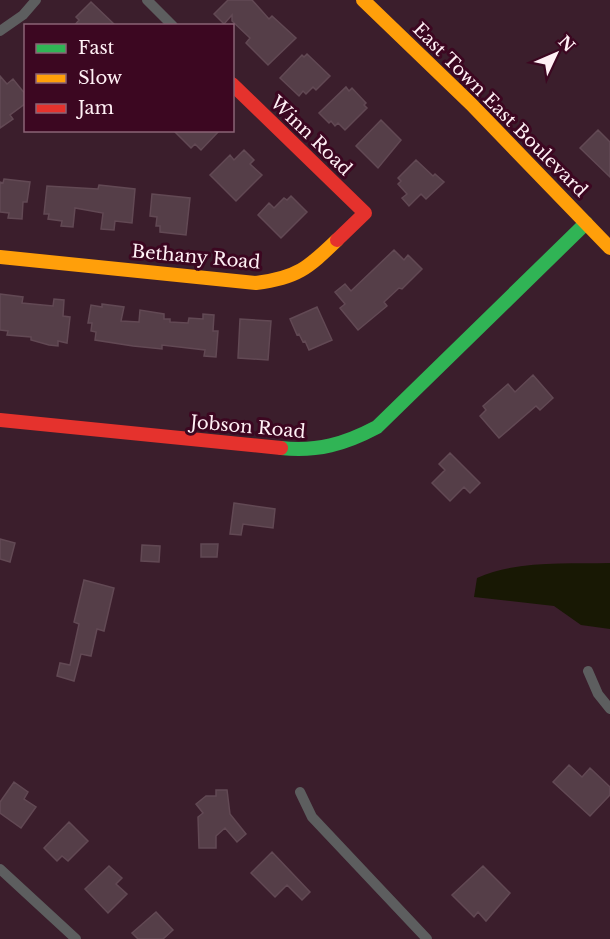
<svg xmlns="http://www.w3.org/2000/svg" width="610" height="939" font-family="'Libre Baskerville',serif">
	<rect width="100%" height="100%" fill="#3b1e2c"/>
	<path fill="#181804" d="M610,563V629L581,625L554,606L474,597L477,578C517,560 567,564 610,563Z"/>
	<path fill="#553e48" stroke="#624954" stroke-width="1.5" d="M228,0H252L269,19L272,16L296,38L268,65L246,43L250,38L232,21V15L224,24L214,14Z
		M91,2L116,26H74L79,20L76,17Z
		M307,54L330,76L316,90L313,87L306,94L303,91L299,96L280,78L302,55L304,57Z
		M0,76L7,84L13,79L26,95V103L10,115L13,119L0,128Z
		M346,87L349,91L352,88L366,103L364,105L367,108L345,130L338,123L335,126L331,121L329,123L319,113Z
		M381,120L401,140L378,168L356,146Z
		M173,130H220L201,150L195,144L191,148Z
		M598,130L610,142V177L580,148Z
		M244,150L254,160L250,164L262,175L236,201L210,175L230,155L234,160Z
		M416,160L433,176L435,174L444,182L426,199L421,194L409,206L402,198L407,194L398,184L401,181L398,178Z
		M4,179L30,182L27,202H23L22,219L8,218L9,213L0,212V182L3,183Z
		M99,185L135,189L132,223L115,221L114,230L101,229L103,213L75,208L73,227L61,226L62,221L48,219L49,214H44L47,186L98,189Z
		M152,194L190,198L186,235L160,232V226H156L157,217L150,216Z
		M291,196L307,212L281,238L258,215L269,203L274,208L284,198L287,200Z
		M394,250L404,260L408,255L422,269L402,289L399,288L384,302L387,306L358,330L340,308L345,304L335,292L345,284L351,291Z
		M0,294L23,297L22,303L53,306L54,299L64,300L63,316L70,317L67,343L58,341V346L49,345L31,340V337L7,335L8,331L0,330Z
		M102,304L124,307L121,321L139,322L140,310L164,314V319H170V322L188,323L189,318L203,319V314L214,315L213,331H218L216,357L204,356L205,350L162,345V349L133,346L95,340L96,332L91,331L92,323H88L91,305L102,307Z
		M317,307L332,340L309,350L305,341L303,342L299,334L297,335L290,319Z
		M240,319L271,321L268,360L238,358Z
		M533,375L553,398L540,410L536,406L499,438L480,416L486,410L483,406L508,384L515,392Z
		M450,453L480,483L470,493L464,487L450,501L432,483L445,470L439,464Z
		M234,503L275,509L273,528L243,524L241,535L230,534Z
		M0,539L15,543L10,562L0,559Z
		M201,544H218L217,557H201Z
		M142,545L160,546L159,562L141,561Z
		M84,580L114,588L104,631L97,629L91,656L81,654L74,681L57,676L60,663L70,665L79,624L74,622Z
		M569,765L582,777L590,768L610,787V795L590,816L553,782Z
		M14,782L28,792L24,799L36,807L21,828L0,813V802Z
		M216,790H227L230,814L246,834L237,842L225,828L216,836V848H199L198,817L203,813L196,804L206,796H216Z
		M69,822L88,841L68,861L62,856L57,861L44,848Z
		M272,852L310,892L302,900L287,885L275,897L251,873Z
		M109,866L122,878L116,884L127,894L108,913L85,889Z
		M483,866L510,893L486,921L478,912L474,917L452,895Z
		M156,912L173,930L163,939H138L132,933Z"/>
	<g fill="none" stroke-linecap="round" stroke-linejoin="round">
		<path stroke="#5d5e5f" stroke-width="10" d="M147,0L173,26
			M0,31L23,15L36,0
			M588,671L598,694L610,709
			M300,792L312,817L427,939
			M0,869L76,939"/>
		<path stroke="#30b455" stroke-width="14" d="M281,448C317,452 345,444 377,427L586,223"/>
		<path stroke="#ff9f0a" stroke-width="14" d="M363,0L471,104L610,248
			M0,257L256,283C297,278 308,268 337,240"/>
		<path stroke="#e5322d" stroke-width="14" d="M232,84L365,213L337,240
			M0,420L281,448"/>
	</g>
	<g text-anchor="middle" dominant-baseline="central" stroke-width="6" stroke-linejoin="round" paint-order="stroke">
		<g font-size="18" fill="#fff0f5" stroke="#3c0721">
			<text transform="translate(500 110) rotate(45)">East Town East Boulevard</text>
			<text transform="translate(311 136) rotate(44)">Winn Road</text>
			<text transform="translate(196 257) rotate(5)">Bethany Road</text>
			<text transform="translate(248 427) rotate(5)">Jobson Road</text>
		</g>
	</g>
	<rect x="24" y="24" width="210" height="108" fill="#3c0721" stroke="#8a6476" stroke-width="1.5"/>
	<rect x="36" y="44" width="30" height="9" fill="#30b455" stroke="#8a6476" stroke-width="1.5"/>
	<text x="78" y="54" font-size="18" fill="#fff0f5">Fast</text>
	<rect x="36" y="74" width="30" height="9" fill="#ff9f0a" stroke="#8a6476" stroke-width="1.5"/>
	<text x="78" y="84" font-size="18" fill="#fff0f5">Slow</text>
	<rect x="36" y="104" width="30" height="9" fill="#e5322d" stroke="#8a6476" stroke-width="1.5"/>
	<text x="78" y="114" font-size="18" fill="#fff0f5">Jam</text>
	<g transform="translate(556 54) rotate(46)" stroke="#3c0721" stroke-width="4.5" paint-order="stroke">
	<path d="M0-4.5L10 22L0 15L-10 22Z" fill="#fff0f5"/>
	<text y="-9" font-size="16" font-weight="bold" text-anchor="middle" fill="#fff0f5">N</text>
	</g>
</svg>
